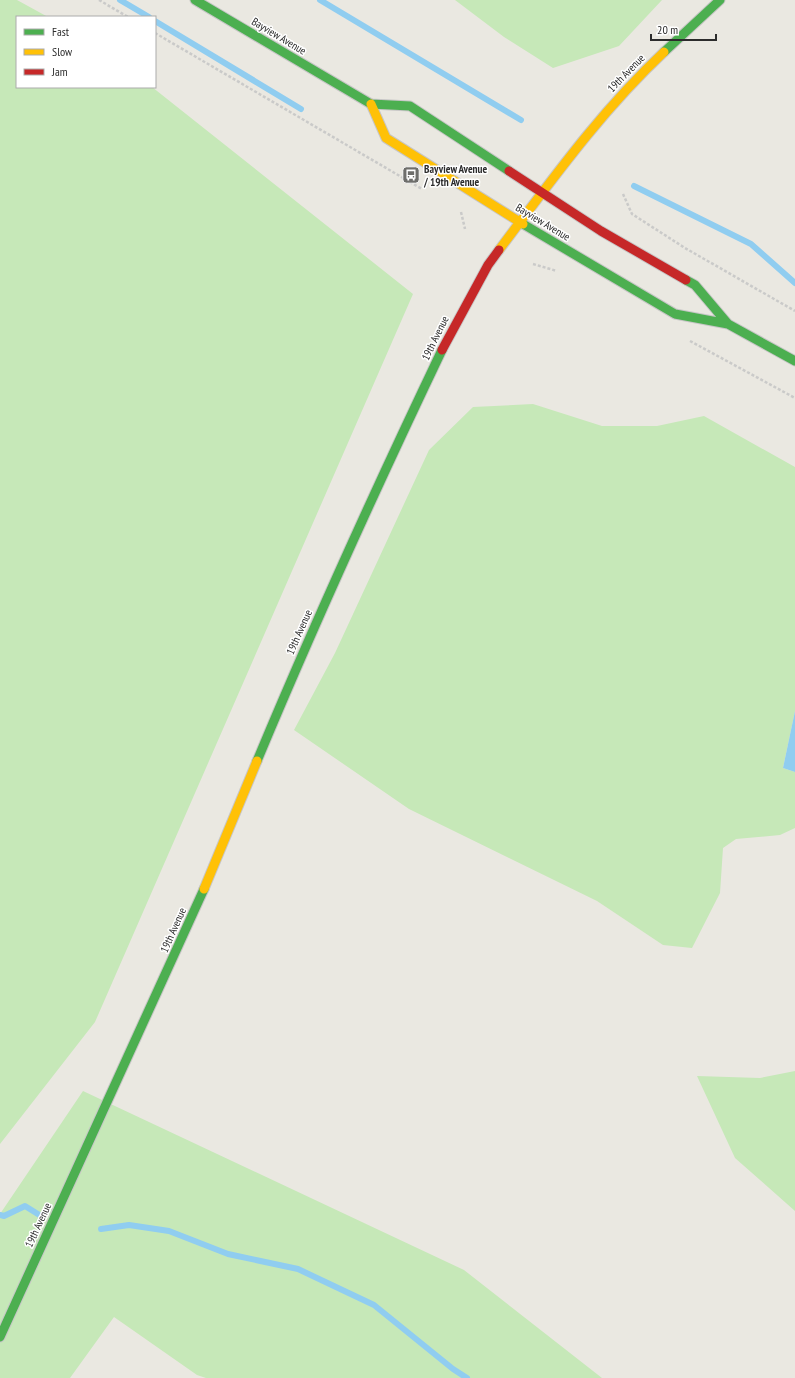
<svg xmlns="http://www.w3.org/2000/svg" width="795" height="1378" font-family="'PT Sans Narrow',sans-serif">
	<rect width="100%" height="100%" fill="#eae8e1"/>
	<path fill="#c6e8b8" d="M0,0H17L48,17H17V87H152L413,294L95,1022L0,1144Z
		M455,0H662L619,46L553,68L504,37Z
		M533,404L602,426H657L704,416L795,467V711L783,768L795,772V828L780,835L736,839L723,848L720,893L692,948L663,945L597,901L409,809L294,730L335,653L429,450L473,407Z
		M795,1071V1211L735,1158L697,1076L760,1078Z
		M83,1091L464,1270L602,1378H206L197,1375L114,1317L70,1378H0V1214Z"/>
	<path fill="#90cdf0" d="M795,711V772L783,768Z"/>
	<g fill="none" stroke-linecap="round" stroke-linejoin="round">
		<path stroke="#90cdf0" stroke-width="6" d="M120,0L149,17
			M320,0L521,120
			M155,21L301,109
			M634,186L751,244L795,283
			M0,1215L4,1216L25,1206L41,1216
			M101,1229L129,1225L169,1231L228,1254L298,1269L374,1305L453,1369L467,1378"/>
		<defs>
			<path id="fast" d="M195,0L371,104L410,106L509,171
				M664,52L720,0
				M523,224L675,314L728,324L795,361
				M686,280L695,285L728,324
				M257,761C315,622 377,486 442,350
				M0,1337L204,889"/>
			<path id="slow" d="M371,104L386,138L523,224
				M499,250C551,181 601,111 664,52
				M204,889L257,761"/>
			<path id="jam" d="M509,171L601,231L686,280
				M442,350L488,265L499,250"/>
		</defs>
		<use href="#fast" stroke="#c7c6c6" stroke-width="11"/>
		<use href="#slow" stroke="#c7c6c6" stroke-width="11"/>
		<use href="#jam" stroke="#c7c6c6" stroke-width="11"/>
		<path stroke="#cacac9" stroke-width="2.5" stroke-dasharray="3 2" stroke-linecap="butt" d="M99,0L128,17
			M155,33L422,189
			M623,194L632,214L685,248L795,311
			M461,212L465,229
			M533,264L557,271
			M690,341L795,398"/>
		<use href="#fast" stroke="#4caf50" stroke-width="9"/>
		<use href="#slow" stroke="#ffc107" stroke-width="9"/>
		<use href="#jam" stroke="#c62828" stroke-width="9"/>
	</g>
	<defs>
		<symbol id="bus-square" viewBox="-11 -11 22 22"><rect x="-9" y="-9" width="18" height="18" rx="4" fill="#6e6e6b" stroke="#fff"/><path d="M-5-6H5V4H4V6H2V4H-2V6H-4V4H-5ZM-3.5-4V0h7V-4ZM-3.5 1.2v1.5H-2V1.2ZM2 1.2v1.5H3.5V1.2Z" fill="#fff"/></symbol>
	</defs>
	<g fill-rule="evenodd">
		<use href="#bus-square" x="401" y="165" width="20" height="20"/>
	</g>
	<g text-anchor="middle" dominant-baseline="central" stroke-width="3" stroke-linejoin="round" paint-order="stroke">
		<g font-size="11" fill="#2c2c2c" stroke="#fff">
			<text transform="translate(279 36) rotate(31)">Bayview Avenue</text>
			<text transform="translate(626 73) rotate(-46)">19th Avenue</text>
			<text transform="translate(543 222) rotate(31)">Bayview Avenue</text>
			<text transform="translate(435 338) rotate(-64)">19th Avenue</text>
			<text transform="translate(299 632) rotate(-66)">19th Avenue</text>
			<text transform="translate(173 930) rotate(-66)">19th Avenue</text>
			<text transform="translate(38 1225) rotate(-65)">19th Avenue</text>
		</g>
		<g font-size="11" font-weight="bold" fill="#2c2c2c" stroke="#fff" text-anchor="start">
			<text x="424" y="169">Bayview Avenue<tspan x="424" dy="13">/ 19th Avenue</tspan></text>
		</g>
	</g>
	<rect x="16" y="16" width="140" height="72" fill="#ffffff" stroke="#ababab"/>
	<rect x="24" y="29" width="20" height="6" fill="#4caf50" stroke="#ababab"/>
	<text x="52" y="36" font-size="12" fill="#2c2c2c">Fast</text>
	<rect x="24" y="49" width="20" height="6" fill="#ffc107" stroke="#ababab"/>
	<text x="52" y="56" font-size="12" fill="#2c2c2c">Slow</text>
	<rect x="24" y="69" width="20" height="6" fill="#c62828" stroke="#ababab"/>
	<text x="52" y="76" font-size="12" fill="#2c2c2c">Jam</text>
	<path d="M651 34v6h65v-6" fill="none" stroke="#2c2c2c" stroke-width="2"/>
	<text x="657" y="34" font-size="12" fill="#2c2c2c" stroke="#ffffff" stroke-width="3" paint-order="stroke">20 m</text>
</svg>
